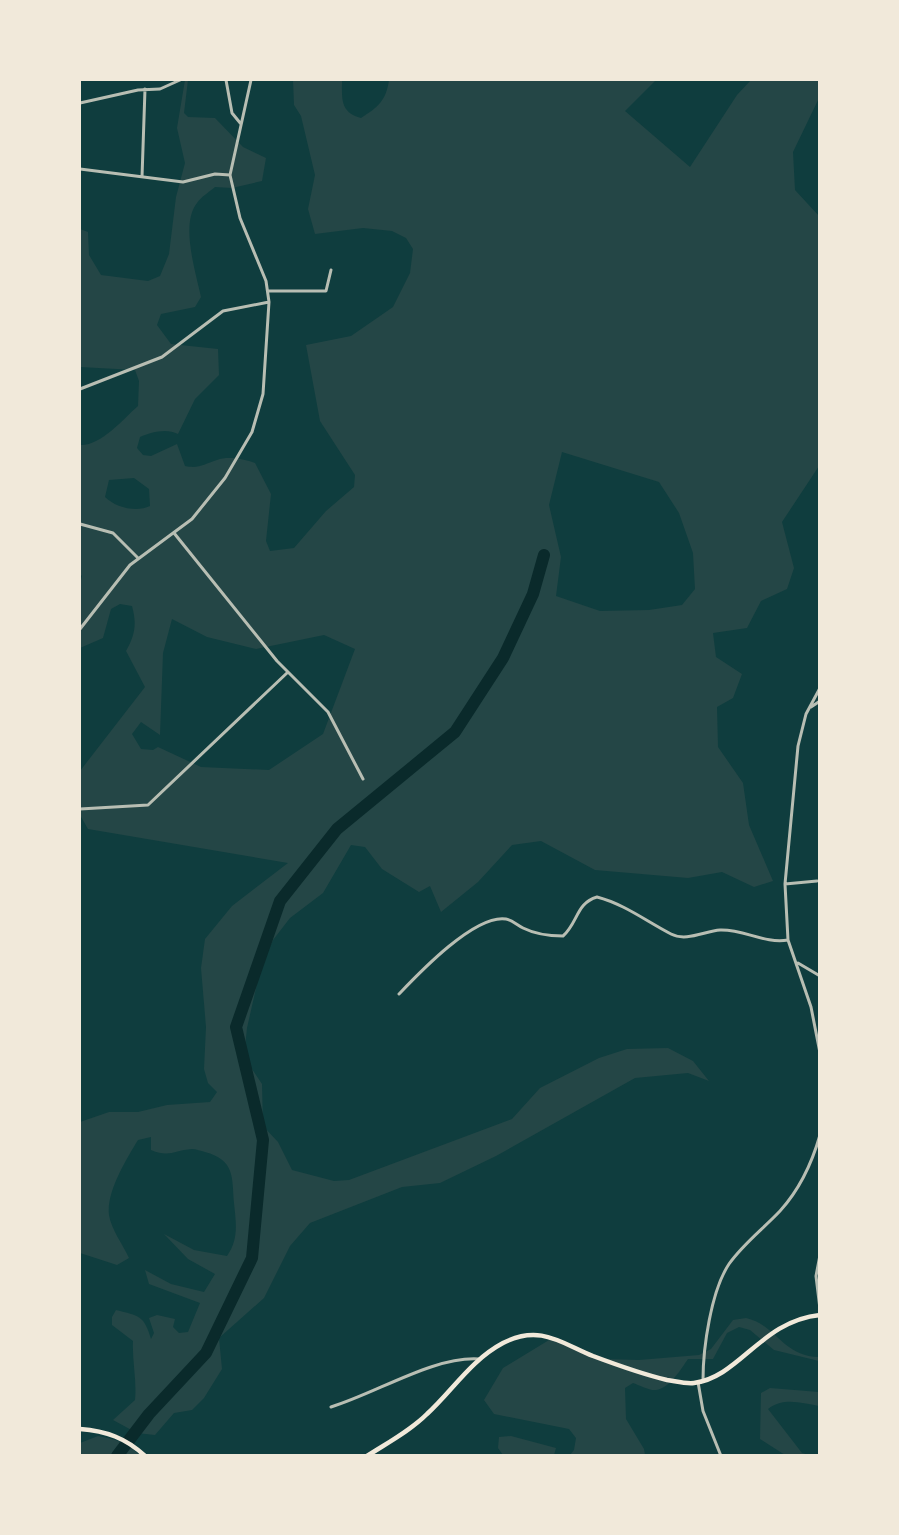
<svg xmlns="http://www.w3.org/2000/svg" width="899" height="1535" font-family="'Crimson Pro',serif">
	<rect width="100%" height="100%" fill="#0f3d3e"/>
	<path fill="#244646" fill-rule="evenodd" d="M185,80H188L184,113L188,117L215,118L243,147L266,158L262,181L232,188L215,187C209,192 201,197 197,203C180,224 196,273 201,297L195,307L161,314L157,325L171,344L218,349L219,375L195,399L178,434C167,428 151,432 140,437L137,448L143,455L151,456L177,444L185,466C199,469 204,464 217,460C228,456 244,459 255,463L271,494L266,541L270,551L294,548L326,511L354,487L355,475L320,421L306,345L351,336L393,307L410,273L413,249L406,238L392,231L363,228L315,234L308,209L315,175L301,116L294,105L293,80H342C342,99 340,112 361,118C378,107 386,101 389,80H656L625,111L690,167L737,95L751,80H819V98L793,152L795,190L819,216V466L782,522L794,568L787,589L761,601L747,628L713,633L716,657L742,674L733,698L717,707L718,747L743,783L749,825L773,881L754,887L722,872L688,878L595,870L541,841L512,845L478,882L441,912L430,886L419,892L382,869L365,847L351,845L323,893L290,918L273,940L261,966L247,1028L244,1057L262,1084L263,1126L278,1142L292,1170L334,1181L349,1180L512,1119L540,1088L599,1058L627,1049L668,1048L693,1061L709,1081L688,1073L635,1078L496,1156L440,1183L402,1187L310,1223L290,1246L264,1298L219,1338L222,1369L204,1398L192,1410L174,1413L155,1435L137,1433L113,1420L135,1400C137,1381 132,1361 133,1341L112,1325V1317L116,1310C139,1316 144,1315 151,1339L154,1333L149,1318L157,1315L175,1319L173,1327L179,1333L188,1332L200,1303L149,1284L145,1270L171,1284L204,1292L215,1274L188,1259L164,1234L194,1250L227,1256C239,1239 236,1223 234,1203C232,1177 235,1160 205,1152C201,1151 196,1149 192,1149C174,1150 170,1158 151,1150V1137L138,1140C127,1158 106,1192 109,1215C111,1229 123,1245 129,1258L117,1265L80,1253V1122L109,1112H138L167,1105L210,1102L217,1092L208,1083L204,1069L206,1027L201,968L205,939L232,906L288,863L88,829L80,815V771L145,687L126,651C135,635 137,624 132,606L120,604L111,609L103,638L80,648V583L82,576L80,574V445C101,446 122,420 138,406L139,381L135,370L80,367V229L88,232L89,255L101,275L148,281L160,276L169,254L176,197L185,163L177,128ZM562,452L659,482L679,513L693,553L695,589L682,605L649,610L600,611L556,596L561,557L549,505ZM134,478L149,489L150,506C136,513 115,507 105,497L109,480ZM172,619L207,637L256,649L324,635L355,649L323,734L269,770L201,767L158,747L153,750L141,749L132,734L141,722L160,735L163,653Z
		M746,1318C777,1325 782,1356 819,1357V1361L774,1350L750,1330L739,1327L727,1333L713,1359H688C681,1369 670,1388 656,1390C650,1391 639,1385 633,1383L625,1388L626,1419L644,1449L645,1455H570L574,1450L576,1438L569,1429L494,1414L484,1400L503,1368L554,1337L604,1359L639,1360L699,1355L711,1349L733,1320Z
		M770,1388L819,1392V1406C801,1403 784,1397 768,1409L802,1453L809,1455H785L760,1439L761,1393Z
		M98,1436C115,1439 127,1442 139,1455L80,1456V1443Z
		M511,1436L556,1448L554,1455H503L498,1448L499,1437Z"/>
	<g fill="none" stroke-linecap="round" stroke-linejoin="round">
		<path stroke="#0a2a2b" stroke-width="12" d="M117,1456L149,1414L206,1353L252,1258L263,1140L236,1027L280,901L337,829L455,732L503,658L533,594L544,555"/>
		<path stroke="#b8beb3" stroke-width="3" d="M226,80L232,113L241,124
			M80,103L138,90L160,89L180,80
			M80,169L183,182L215,174L230,175
			M142,177L145,89
			M268,291H326L331,270
			M80,389L162,357L223,311L269,302
			M80,524L113,533L138,558
			M174,533L277,661L328,712L363,779
			M80,629L130,565L192,519L225,478L252,432L263,394L269,302L266,281L240,218L230,175L251,80
			M820,688L806,714L798,746L785,884L788,940L811,1007L820,1053
			M811,707L820,701
			M80,809L148,805L288,672
			M785,884L817,881
			M798,963L820,976
			M399,994C419,973 475,914 506,919C512,920 517,925 523,928C535,934 549,936 563,936C578,923 576,903 597,897C624,904 646,921 671,934C686,942 705,931 720,930C744,929 764,944 788,940
			M820,1255L816,1276L820,1309
			M703,1380C703,1348 711,1291 729,1264C743,1244 763,1229 780,1211C800,1189 812,1163 820,1135
			M698,1382L703,1411L721,1456
			M331,1407C377,1393 434,1356 479,1359"/>
		<path stroke="#f1e9da" stroke-width="4.5" d="M80,1429C106,1431 126,1438 145,1456
			M367,1456C387,1443 410,1431 427,1414C453,1390 471,1360 503,1343C540,1324 561,1343 593,1356C617,1365 642,1374 667,1380C675,1381 685,1384 694,1383C740,1377 761,1321 820,1315"/>
	</g>
	<rect width="899" height="1535" fill="none" stroke="#f1e9da" stroke-width="162"/>
</svg>
